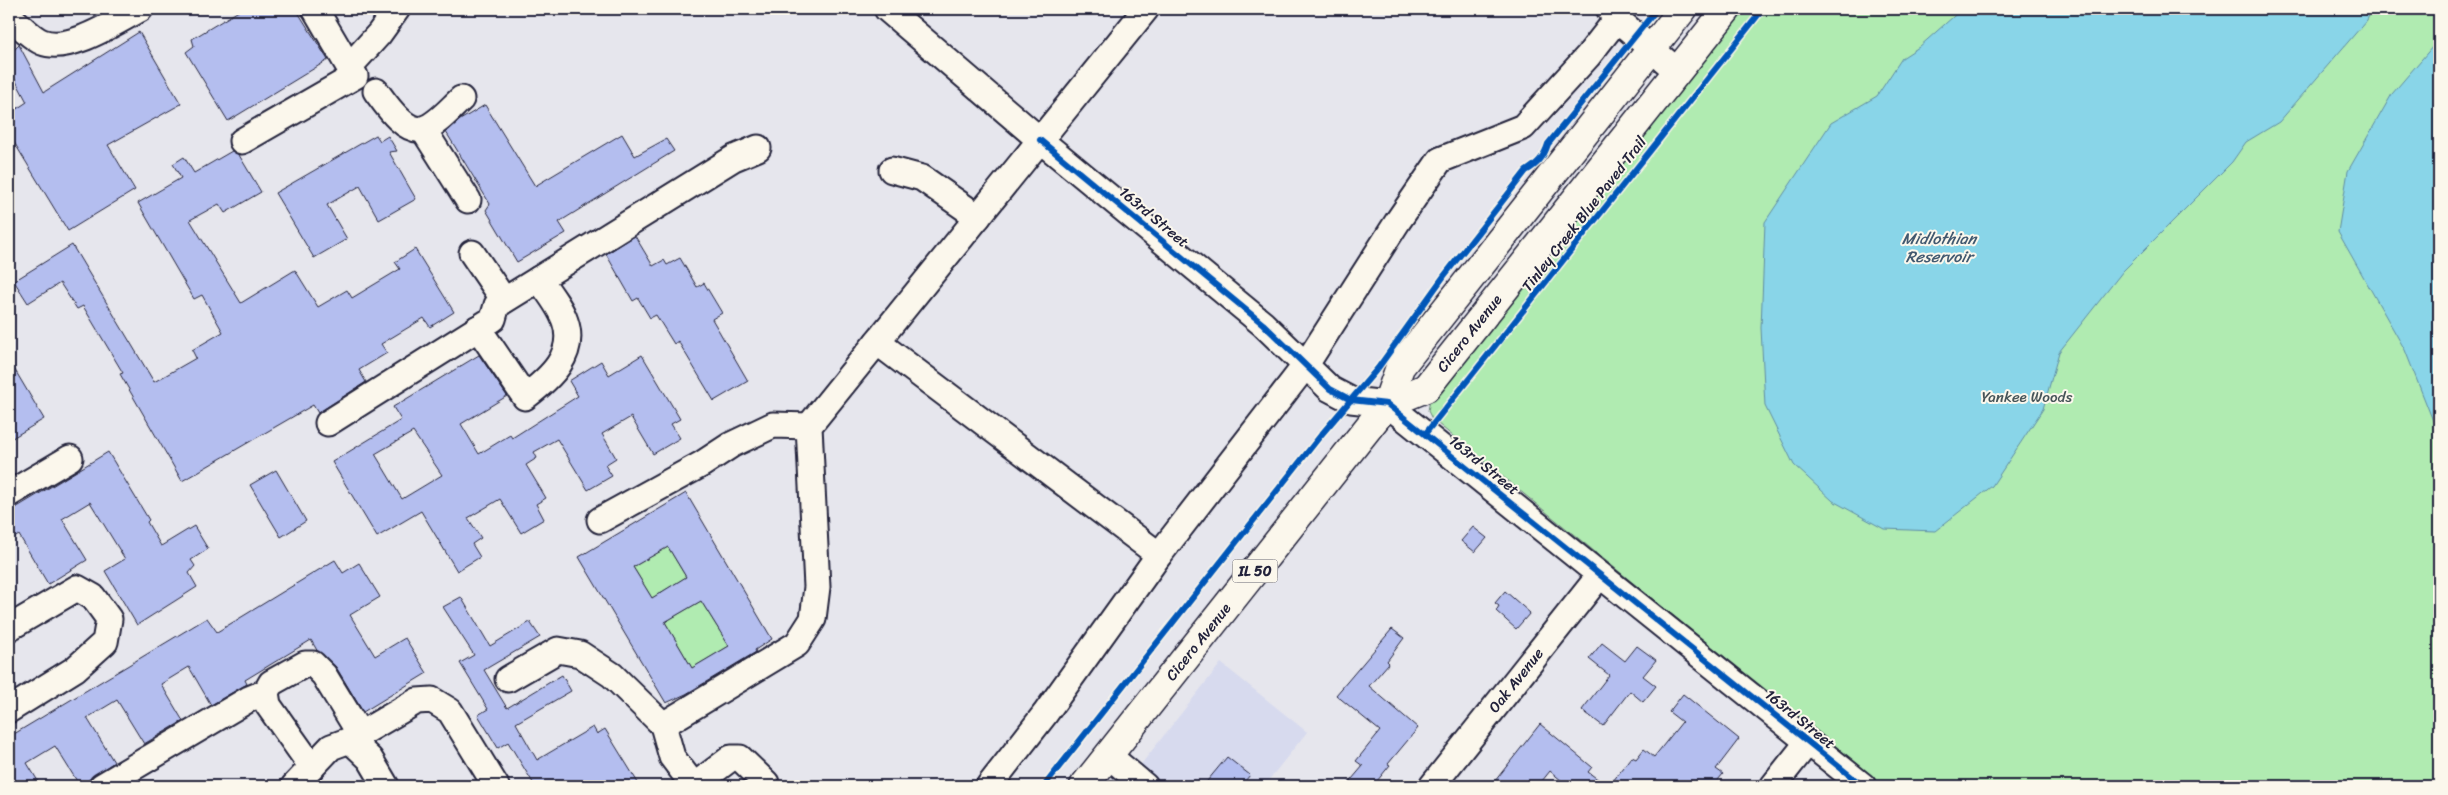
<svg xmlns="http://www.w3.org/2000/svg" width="2448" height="795" font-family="Sriracha,sans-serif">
	<rect width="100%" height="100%" fill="#e6e6ed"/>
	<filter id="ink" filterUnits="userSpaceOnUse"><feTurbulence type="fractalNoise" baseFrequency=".02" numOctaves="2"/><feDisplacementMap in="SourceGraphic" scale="10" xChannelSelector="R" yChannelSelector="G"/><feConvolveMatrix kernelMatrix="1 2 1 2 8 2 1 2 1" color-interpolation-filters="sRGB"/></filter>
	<g filter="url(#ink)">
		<path fill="#d7daee" d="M1221,663L1307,732L1264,786H1124Z"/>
		<path fill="#b0ebb1" stroke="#698676" d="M1737,9H2439V786H1882L1432,419L1428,411L1431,394Z
			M668,547L686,577L652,598L633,567Z
			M701,601L729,646L692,668L665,622Z"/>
		<path fill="#89d5e8" stroke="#608da3" d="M1962,9H2372L2367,20L2279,122L2246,142L2232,162L2123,271L2059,352L2043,409L1992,486L1935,531L1884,529L1833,501L1794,465L1765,406L1761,328L1765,222L1831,123L1877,96L1902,58L1919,47Z
			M2439,39V436L2405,350L2338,232L2348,171L2392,94Z"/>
		<path fill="#b4beef" stroke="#22223b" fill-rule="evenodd" d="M242,9H296L328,60L228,121L186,52L194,46L192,39Z
			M139,32L181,104L108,145L135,190L68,231L9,134V114L27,102L9,68V55L19,45L44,92Z
			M485,105L535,186L622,134L635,156L666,139L674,151L559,222L566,233L517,262L486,210L490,204L446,132L460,120Z
			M376,135L380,141L388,136L397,151L389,152L416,199L379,220L360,186L327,205L347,239L314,258L275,193Z
			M232,151L239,155L261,192L225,213L219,204L190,220L241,303L295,270L318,307L347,290L352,298L400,269L395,262L415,249L454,312L430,327L424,318L381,344L387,353L359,370L366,382L318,413L313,405L182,481L120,374L123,373L83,306L77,309L60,283L28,303L14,281L72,245L154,382L196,358L192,350L223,332L202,295L194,299L138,203L181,178L173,164L184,157L194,173Z
			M635,236L653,266L664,260L667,265L680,258L697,287L704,283L722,313L712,319L748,381L714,401L678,341L674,344L656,315L650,318L638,298L633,301L606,254Z
			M479,355L507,396L461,424L479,454L510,435L512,438L578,396L569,381L601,361L609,375L642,355L680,419L671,424L680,438L653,454L631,417L602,434L616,458L605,465L612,476L588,490L557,439L534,452L537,458L526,465L546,498L536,504L544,519L521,533L500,499L468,518L481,538L472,544L480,557L457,571L421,511L377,537L332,462L401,420L393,407ZM413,432L442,475L402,499L375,454Z
			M9,360L44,419L9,440Z
			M108,452L149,520L147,522L161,546L194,526L208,549L191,560L195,566L189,573L197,587L137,625L105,571L125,559L90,502L62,519L87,560L48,584L19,535L9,541V512Z
			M276,470L306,521L281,537L250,485Z
			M686,493L772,639L755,650L756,652L686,694L666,703L579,557ZM668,547L686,577L652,598L633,567ZM701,601L729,646L692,668L665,622Z
			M1473,527L1487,538L1475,552L1461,541Z
			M335,560L343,573L359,563L380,597L350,615L375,656L405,638L427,673L363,712L336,667L318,652L311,640L245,680L247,684L211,705L189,667L161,684L183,721L144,744L117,700L87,718L114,762L80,786L55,746L27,763L41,786H9V737L207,618L217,632Z
			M1505,591L1530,613L1516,629L1496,611L1499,606L1495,603Z
			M461,597L490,646L530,622L540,637L484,670L507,708L562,675L571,691L516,723L537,760L593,727L597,734L605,729L640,786H535L508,742L498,748L478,715L488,709L460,663L474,655L443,607Z
			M1392,629L1404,638L1387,661L1389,663L1369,686L1418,728L1388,764L1390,765L1373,786H1346L1363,766L1356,761L1380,731L1336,695Z
			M1602,643L1625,661L1637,646L1656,660L1643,676L1656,686L1643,702L1630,691L1603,726L1582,710L1609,675L1589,659Z
			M1683,694L1739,739L1716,769L1723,774L1713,786H1609L1632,757L1636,759L1644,749L1654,757L1682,722L1669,712Z
			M1540,724L1592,767L1588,772L1607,786H1568L1550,771L1538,786H1491Z
			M1227,757L1250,775L1241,786H1203Z"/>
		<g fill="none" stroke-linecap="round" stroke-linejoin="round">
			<defs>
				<g id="minor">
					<path d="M315,9L349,67L379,34L397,9"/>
					<path d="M887,9L1040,140L1263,324L1330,389L1351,400L1387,404L1863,786"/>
					<path d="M1609,9L1617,19L1677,71"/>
					<path d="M9,15C15,22 34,39 42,42C70,53 116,21 140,9"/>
					<path d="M376,91C385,103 404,133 423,129C437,125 451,108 461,99"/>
					<path d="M423,129L468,200"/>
					<path d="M242,141L355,76"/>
					<path d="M892,170L922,178L978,217"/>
					<path d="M472,253L504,300"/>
					<path d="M478,328L525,397C549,379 577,355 565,321C560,306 548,292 539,279"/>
					<path d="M877,342L1159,555"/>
					<path d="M328,423L493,319L497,305L734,158L758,148"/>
					<path d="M9,494L70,458"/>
					<path d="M600,520L702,464L731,445L773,425L809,426"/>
					<path d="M9,628L77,588L93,597L109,619L105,642L75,669L9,710"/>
					<path d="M508,679L558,650L580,654L612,675L663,725"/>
					<path d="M350,740L370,759L386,786"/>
					<path d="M1108,755L1145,786"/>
					<path d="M312,767L268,705L266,692L271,683L305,664H313L324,675L360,734"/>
					<path d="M102,786L249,699L266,692"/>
					<path d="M294,786L331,747L350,740L417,701L432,700L450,711L496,786"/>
					<path d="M694,786L672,757L663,725L797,644L813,619L817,587L809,426L1146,9"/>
					<path d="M694,786L731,758H740L766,783"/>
					<path d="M989,786L1045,714L1159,555L1305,366L1398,221L1440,160L1523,127L1588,56L1617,19"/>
					<path id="s1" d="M1432,786L1600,575"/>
					<path d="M1773,786L1808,742"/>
				</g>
				<g id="major">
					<path id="s2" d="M1387,404L1426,388L1727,9"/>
					<path id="s3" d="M1084,786L1387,404L1400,367L1683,9"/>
				</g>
			</defs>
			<use href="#minor" stroke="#22223b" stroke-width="29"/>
			<use href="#major" stroke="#22223b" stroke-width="31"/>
			<use href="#minor" stroke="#fbf7ec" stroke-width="25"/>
			<use href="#major" stroke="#fbf7ec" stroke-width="28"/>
			<defs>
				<path id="cycleway" d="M1040,140L1263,324L1330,389L1351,400L1387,404L1863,786
					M1425,434L1763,9
					M1044,786L1321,435L1378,368L1444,276L1526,171C1538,164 1544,157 1548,144L1657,9"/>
			</defs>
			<use href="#cycleway" stroke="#fbf7ec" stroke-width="9"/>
			<use href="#cycleway" stroke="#0057b8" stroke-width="6"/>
		</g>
	</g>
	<g text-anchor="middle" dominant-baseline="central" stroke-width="4" stroke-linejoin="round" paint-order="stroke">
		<rect fill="#fbf7ec" stroke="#636270" stroke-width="1" x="1232.5" y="559.5" width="45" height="23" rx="4"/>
		<g font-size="14" font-weight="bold" fill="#22223b">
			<text x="1255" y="571">IL 50</text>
		</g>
		<g font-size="15" fill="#22223b" stroke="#fbf7ec">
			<text transform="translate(1584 214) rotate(-52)">Tinley Creek Blue Paved Trail</text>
			<text transform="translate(1154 217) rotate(40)">163rd Street</text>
			<text stroke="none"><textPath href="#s2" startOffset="112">Cicero Avenue</textPath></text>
			<text transform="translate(1484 465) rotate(39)">163rd Street</text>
			<text stroke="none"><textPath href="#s3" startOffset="184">Cicero Avenue</textPath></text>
			<text stroke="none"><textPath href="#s1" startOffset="135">Oak Avenue</textPath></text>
			<text transform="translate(1800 719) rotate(39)">163rd Street</text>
		</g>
		<g font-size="15" fill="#465458" stroke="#fbf7ec">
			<text x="2027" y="397">Yankee Woods</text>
		</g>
		<g font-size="16" font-style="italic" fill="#41586f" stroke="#fbf7ec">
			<text x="1939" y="238">Midlothian<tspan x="1939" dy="18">Reservoir</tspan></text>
		</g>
	</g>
	<rect width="2448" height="795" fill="none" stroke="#fbf7ec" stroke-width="30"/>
	<rect x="15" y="15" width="2418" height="765" fill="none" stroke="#22223b" stroke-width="2" filter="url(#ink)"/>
</svg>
